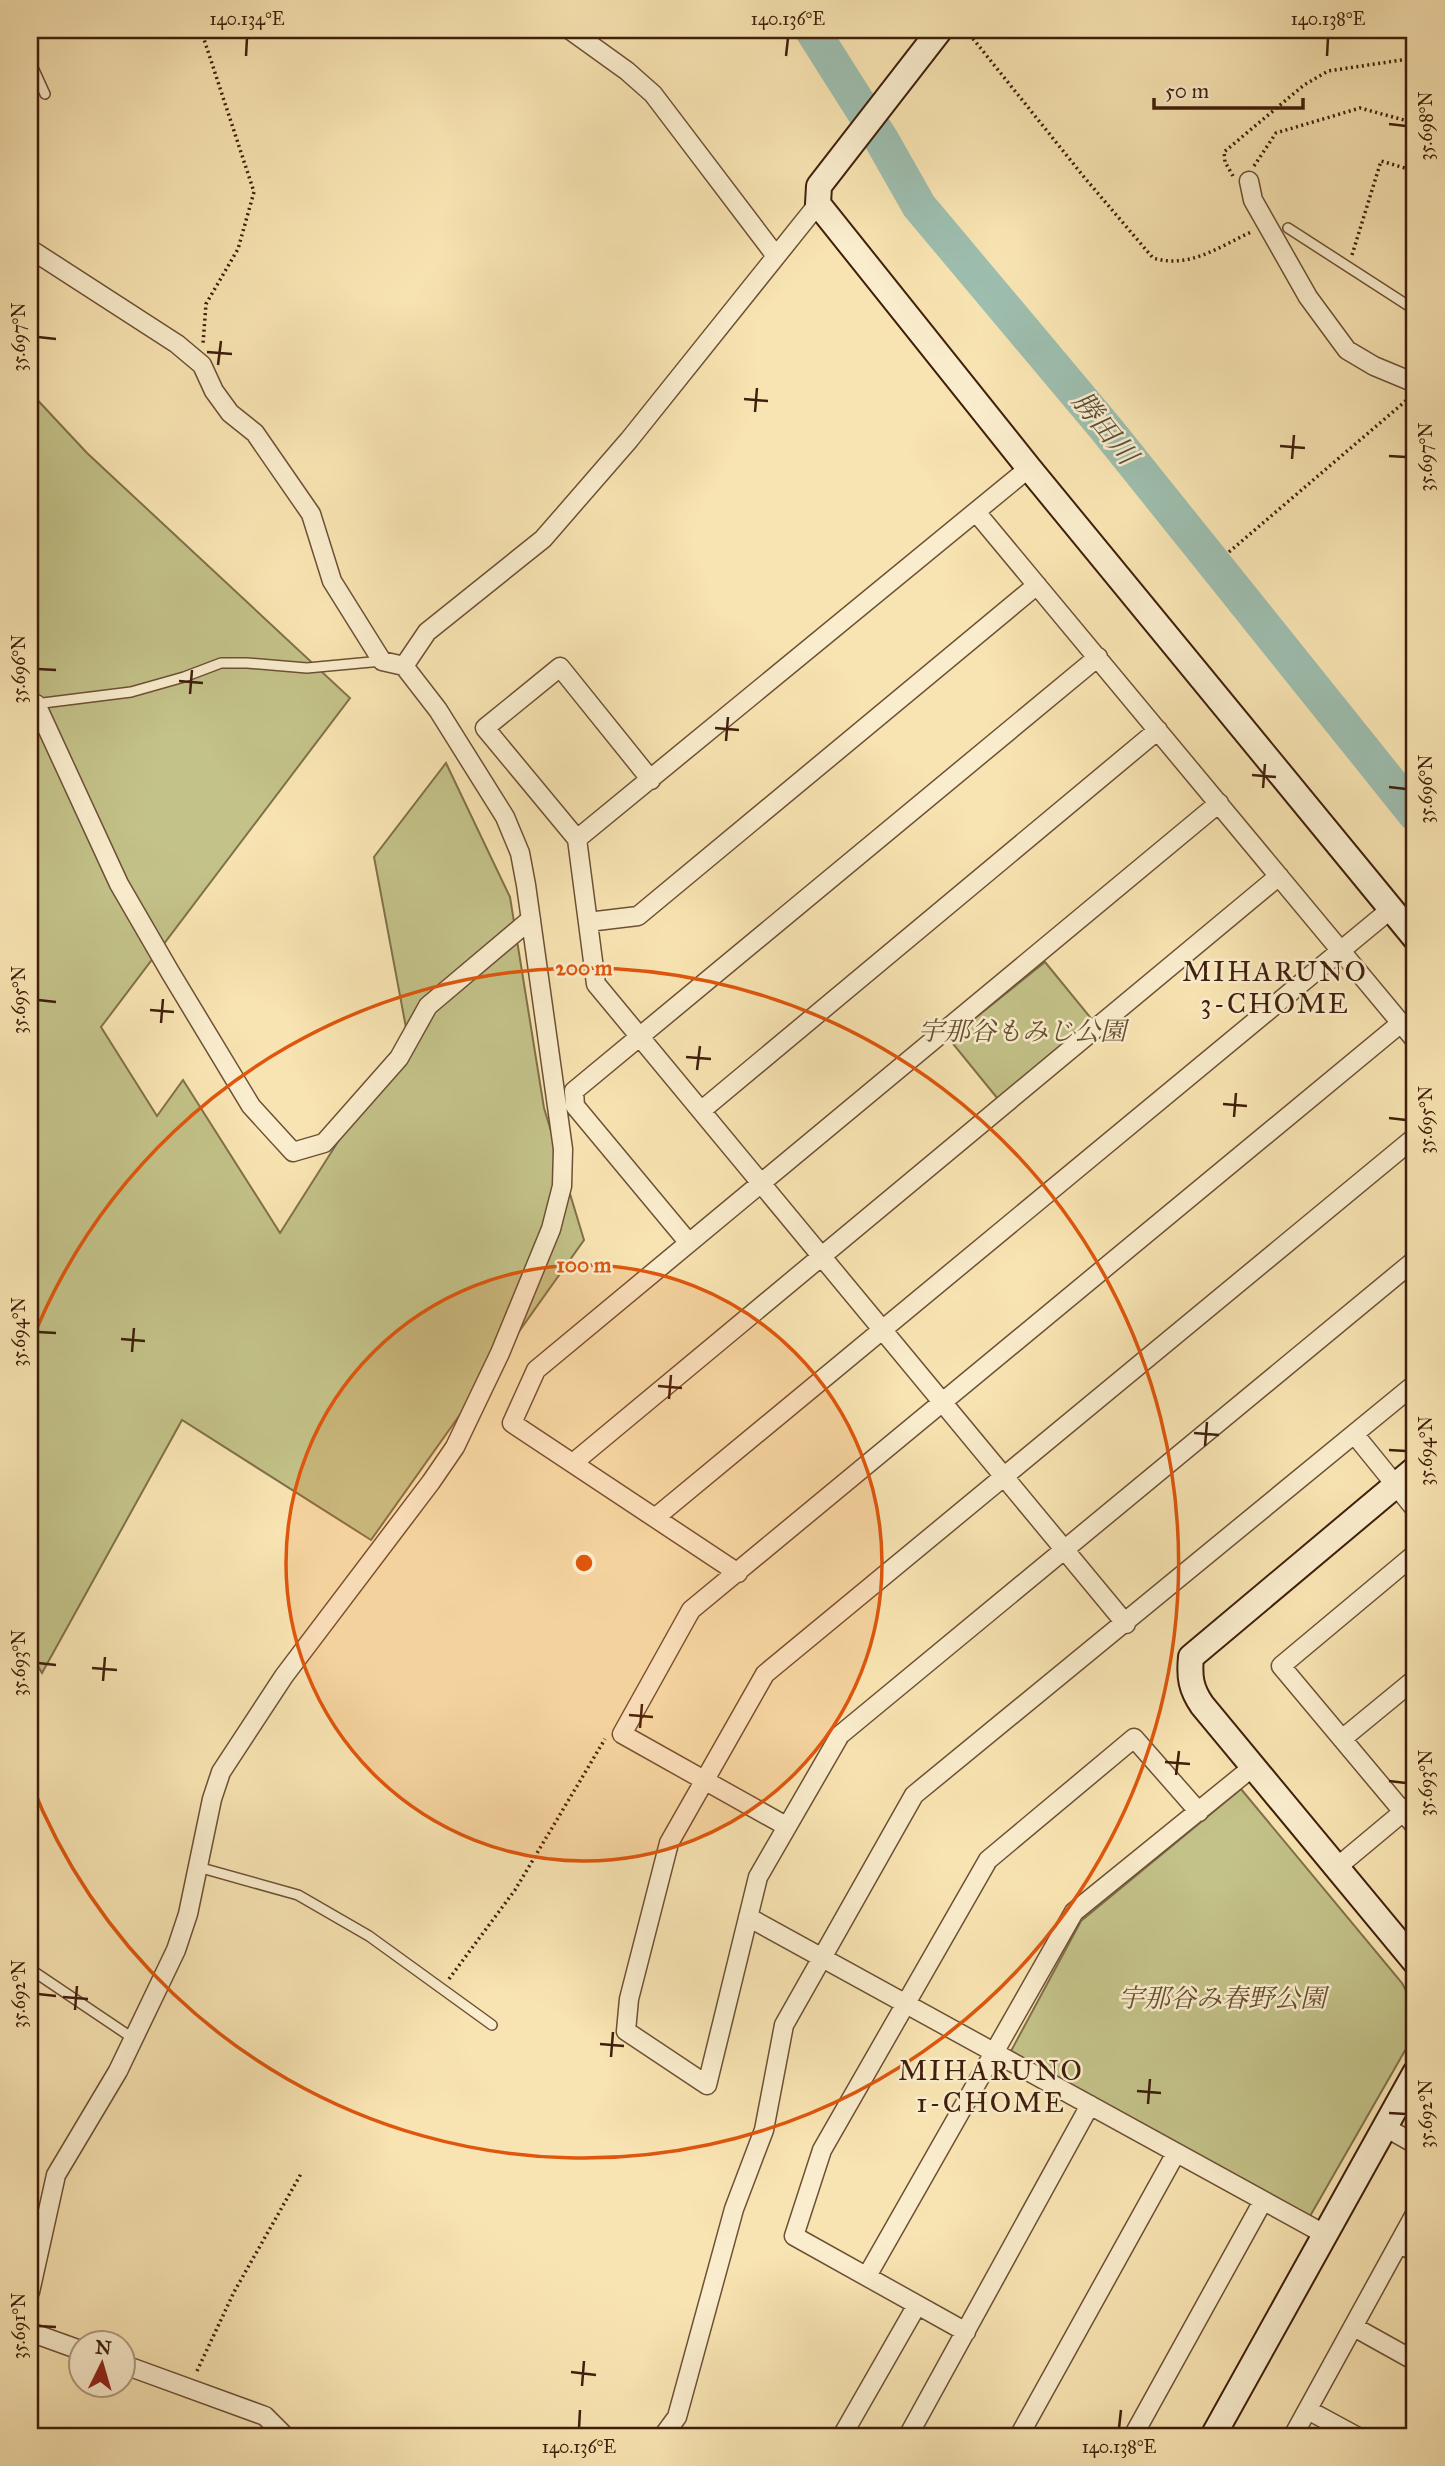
<svg xmlns="http://www.w3.org/2000/svg" width="1445" height="2466" font-family="'IM FELL Great Primer','Noto Serif JP',serif">
	<rect width="100%" height="100%" fill="#f8e4b2"/>
	<filter id="stains"><feTurbulence type="fractalNoise" baseFrequency=".00286" numOctaves="4"/><feColorMatrix values="0 0 0 0 .2 0 0 0 0 .09 0 0 0 0 .02 0 0 0 .5 -.17"/></filter>
	<radialGradient id="worn" r=".72"><stop offset=".6" stop-color="#630" stop-opacity="0"/><stop offset="1" stop-color="#630" stop-opacity=".3"/></radialGradient>
	<path fill="#c3c288" stroke="#81704a" stroke-width="2" d="M30,392L87,453L350,698L101,1027L157,1116L183,1080L280,1233L407,1033L374,857L446,763L510,897L544,1108L584,1240L371,1540L182,1420L42,1673L30,1653Z
		M1045,962L1094,1022L998,1099L949,1039Z
		M1241,1789L1402,1983C1416,2008 1417,2020 1407,2047L1309,2218L1011,2051L1081,1921Z"/>
	<g fill="none" stroke-linecap="round" stroke-linejoin="round">
		<path stroke="#9dbeaf" stroke-width="35" d="M812,30L881,139L919,206L1107,430L1415,814"/>
		<defs>
			<path id="lane" d="M30,61L45,94
				M1288,228L1415,310
				M35,704L131,692L184,677L221,663H247L307,668L382,661
				M198,1867L298,1895L369,1936L492,2025
				M30,1969L134,2039"/>
			<path id="street" d="M570,30L627,71L653,94L776,256
				M1249,181L1253,200L1308,297L1347,350L1374,366L1415,383
				M30,249L177,344L202,365L214,391L230,413L255,433L311,514L332,581L382,661L404,666
				M976,512L1415,1040
				M36,704L119,884L170,972L251,1106L293,1152L324,1143L399,1058L428,1006L531,919
				M651,780L560,667L485,728L577,839L596,984L1126,1624
				M577,839L1029,468
				M588,922L638,916L1037,585
				M702,1110L1158,730
				M1415,1137L765,1674L669,1843L629,1999L626,2031L707,2085L758,1877L840,1735L1415,1260
				M689,1243L575,1106L574,1091L1098,657
				M1355,1435L1415,1509
				M573,1463L1279,876
				M656,1517L1391,909
				M1415,1554L1281,1666L1415,1826
				M738,1573L512,1423L536,1370L1219,803
				M1342,1739L1415,1679
				M786,1826L622,1734L691,1610L1401,1023
				M1336,1868L1415,1802
				M748,1917L1326,2235
				M1385,2127L1415,2144
				M1399,2243L1415,2252
				M867,2276L1074,1912L1254,1766
				M30,2292L56,2175L118,2071L176,1950L188,1914L212,1799L221,1772L284,1676L431,1482L455,1447L500,1353L551,1229L562,1186L563,1149L526,885L520,853L505,817L438,710L404,666L427,632L543,539L629,440L818,204
				M1354,2327L1415,2361
				M30,2332L80,2350
				M966,2332L794,2236L822,2150L988,1860L1134,1738L1199,1812
				M122,2364L265,2416L285,2436
				M1308,2410L1356,2436
				M663,2436L677,2417L734,2209L764,2130L784,2025L914,1795L1415,1384
				M842,2436L917,2305
				M908,2436L1090,2105
				M1019,2436L1176,2153
				M1133,2436L1263,2201
				M1293,2436L1415,2214"/>
			<path id="secondary" d="M940,30L819,186L818,204L1029,468L1415,938
				M1415,1469L1191,1657C1189,1677 1191,1689 1202,1705L1415,1962
				M1213,2436L1415,2073"/>
		</defs>
		<use href="#lane" stroke="#6d5035" stroke-width="12"/>
		<use href="#street" stroke="#6d5035" stroke-width="21"/>
		<use href="#secondary" stroke="#3f1e0b" stroke-width="28"/>
		<path stroke="#3f1e0b" stroke-width="3.5" stroke-dasharray="2 3.5" stroke-linecap="butt" d="M201,30L254,192L238,249L206,304L203,344
			M966,30L1084,177L1153,258C1189,269 1219,247 1251,232
			M1254,166L1276,133L1360,108L1415,123
			M1233,176L1225,162L1224,152L1304,85L1328,71L1415,58
			M1352,255L1381,161L1415,171
			M1229,552L1408,399
			M449,1979L515,1890L605,1739
			M197,2371L234,2292L302,2172"/>
		<use href="#lane" stroke="#faedcd" stroke-width="9"/>
		<use href="#street" stroke="#faedcd" stroke-width="18"/>
		<use href="#secondary" stroke="#faedcd" stroke-width="24"/>
	</g>
	<path fill="none" stroke="#3f1e0b" stroke-width="2.5" d="M246,56L247,38M786,56L788,38M1327,56L1328,38M1389,124L1406,126M38,337L56,339M207,352L232,354M218,365L221,341M744,399L768,401M755,412L757,388M1280,446L1305,448M1389,456L1406,457M1292,459L1294,435M38,669L56,670M179,681L203,683M190,694L192,670M715,728L739,730M726,741L728,717M1252,775L1276,777M1389,787L1406,789M1263,788L1265,764M38,1000L56,1002M150,1010L174,1012M161,1023L163,999M686,1057L711,1059M697,1070L700,1046M1223,1104L1247,1106M1234,1117L1236,1093M1389,1118L1406,1120M38,1332L56,1333M121,1339L145,1341M132,1352L134,1328M658,1386L682,1388M669,1399L671,1375M1194,1433L1219,1435M1205,1446L1207,1422M1389,1450L1406,1451M38,1663L56,1665M92,1668L117,1670M103,1681L105,1657M629,1715L653,1717M640,1728L642,1704M1165,1762L1190,1764M1176,1775L1179,1751M1389,1781L1406,1783M38,1994L56,1996M63,1997L88,1999M75,2010L77,1986M600,2044L624,2046M611,2057L613,2032M1137,2091L1161,2093M1148,2104L1150,2079M1389,2113L1406,2114M38,2326L56,2327M571,2372L596,2375M582,2386L584,2361M579,2428L580,2410M1119,2428L1121,2410"/>
	<circle cx="584" cy="1563" r="298" fill="#e0560c" fill-opacity=".12"/>
	<g fill="none" stroke="#e0560c" stroke-width="3.5">
		<circle cx="584" cy="1563" r="298"/>
		<path d="M30 1345A595 595 0 1 1 30 1781"/>
	</g>
	<g text-anchor="middle" dominant-baseline="central" stroke-width="5" stroke-linejoin="round" paint-order="stroke">
		<g font-size="26" font-style="italic" fill="#674f30" stroke="#faedcd">
			<text x="1022" y="1031">宇那谷もみじ公園</text>
			<text x="1222" y="1998">宇那谷み春野公園</text>
		</g>
		<g font-size="28" font-style="italic" fill="#5b4e3c" stroke="#faedcd">
			<text transform="translate(1105 428) rotate(51)">勝田川</text>
		</g>
		<g font-size="28" letter-spacing="2" fill="#3f1e0b" stroke="#faedcd">
			<text x="1275" y="971">MIHARUNO<tspan x="1275" dy="32">3-CHOME</tspan></text>
			<text x="991" y="2070">MIHARUNO<tspan x="991" dy="32">1-CHOME</tspan></text>
		</g>
	</g>
	<circle cx="584" cy="1563" r="10" fill="#e0560c" stroke="#faedcd" stroke-width="3.5"/>
	<g font-size="21" text-anchor="middle" font-weight="bold" fill="#e0560c" stroke="#faedcd" stroke-width="5" stroke-linejoin="round" paint-order="stroke">
		<text x="584" y="975">200 m</text>
		<text x="584" y="1272">100 m</text>
	</g>
	<rect width="1445" height="2466" fill="none" stroke="#f8e4b2" stroke-width="77"/>
	<g transform="translate(102 2364) rotate(5)"><circle r="33" fill="#faedcd" stroke="#af9a7f" stroke-width="2"/>
	<path d="M0-5L12 26L0 18L-12 26Z" fill="#8f2418"/>
	<text y="-10" font-size="19" font-weight="bold" text-anchor="middle" fill="#3f1e0b">N</text>
	</g>
	<path d="M1154 98v10h149v-10" fill="none" stroke="#3f1e0b" stroke-width="3.5"/>
	<text x="1165" y="98" font-size="21" fill="#3f1e0b" stroke="#faedcd" stroke-width="5" paint-order="stroke">50 m</text>
	<rect x="38" y="38" width="1368" height="2390" fill="none" stroke="#3f1e0b" stroke-width="2.5"/>
	<g font-size="18" text-anchor="middle" fill="#3f1e0b">
		<text x="247" y="25">140.134°E</text>
		<text x="788" y="25">140.136°E</text>
		<text x="1328" y="25">140.138°E</text>
		<text transform="translate(1426 126) rotate(-90)" y="6">35.698°N</text>
		<text transform="translate(19 337) rotate(-90)" y="6">35.697°N</text>
		<text transform="translate(1426 457) rotate(-90)" y="6">35.697°N</text>
		<text transform="translate(19 669) rotate(-90)" y="6">35.696°N</text>
		<text transform="translate(1426 789) rotate(-90)" y="6">35.696°N</text>
		<text transform="translate(19 1000) rotate(-90)" y="6">35.695°N</text>
		<text transform="translate(1426 1120) rotate(-90)" y="6">35.695°N</text>
		<text transform="translate(19 1332) rotate(-90)" y="6">35.694°N</text>
		<text transform="translate(1426 1451) rotate(-90)" y="6">35.694°N</text>
		<text transform="translate(19 1663) rotate(-90)" y="6">35.693°N</text>
		<text transform="translate(1426 1783) rotate(-90)" y="6">35.693°N</text>
		<text transform="translate(19 1994) rotate(-90)" y="6">35.692°N</text>
		<text transform="translate(1426 2114) rotate(-90)" y="6">35.692°N</text>
		<text transform="translate(19 2326) rotate(-90)" y="6">35.691°N</text>
		<text x="579" y="2453">140.136°E</text>
		<text x="1119" y="2453">140.138°E</text>
	</g>
	<rect width="100%" height="100%" filter="url(#stains)"/>
	<rect width="100%" height="100%" fill="url(#worn)"/>
</svg>
